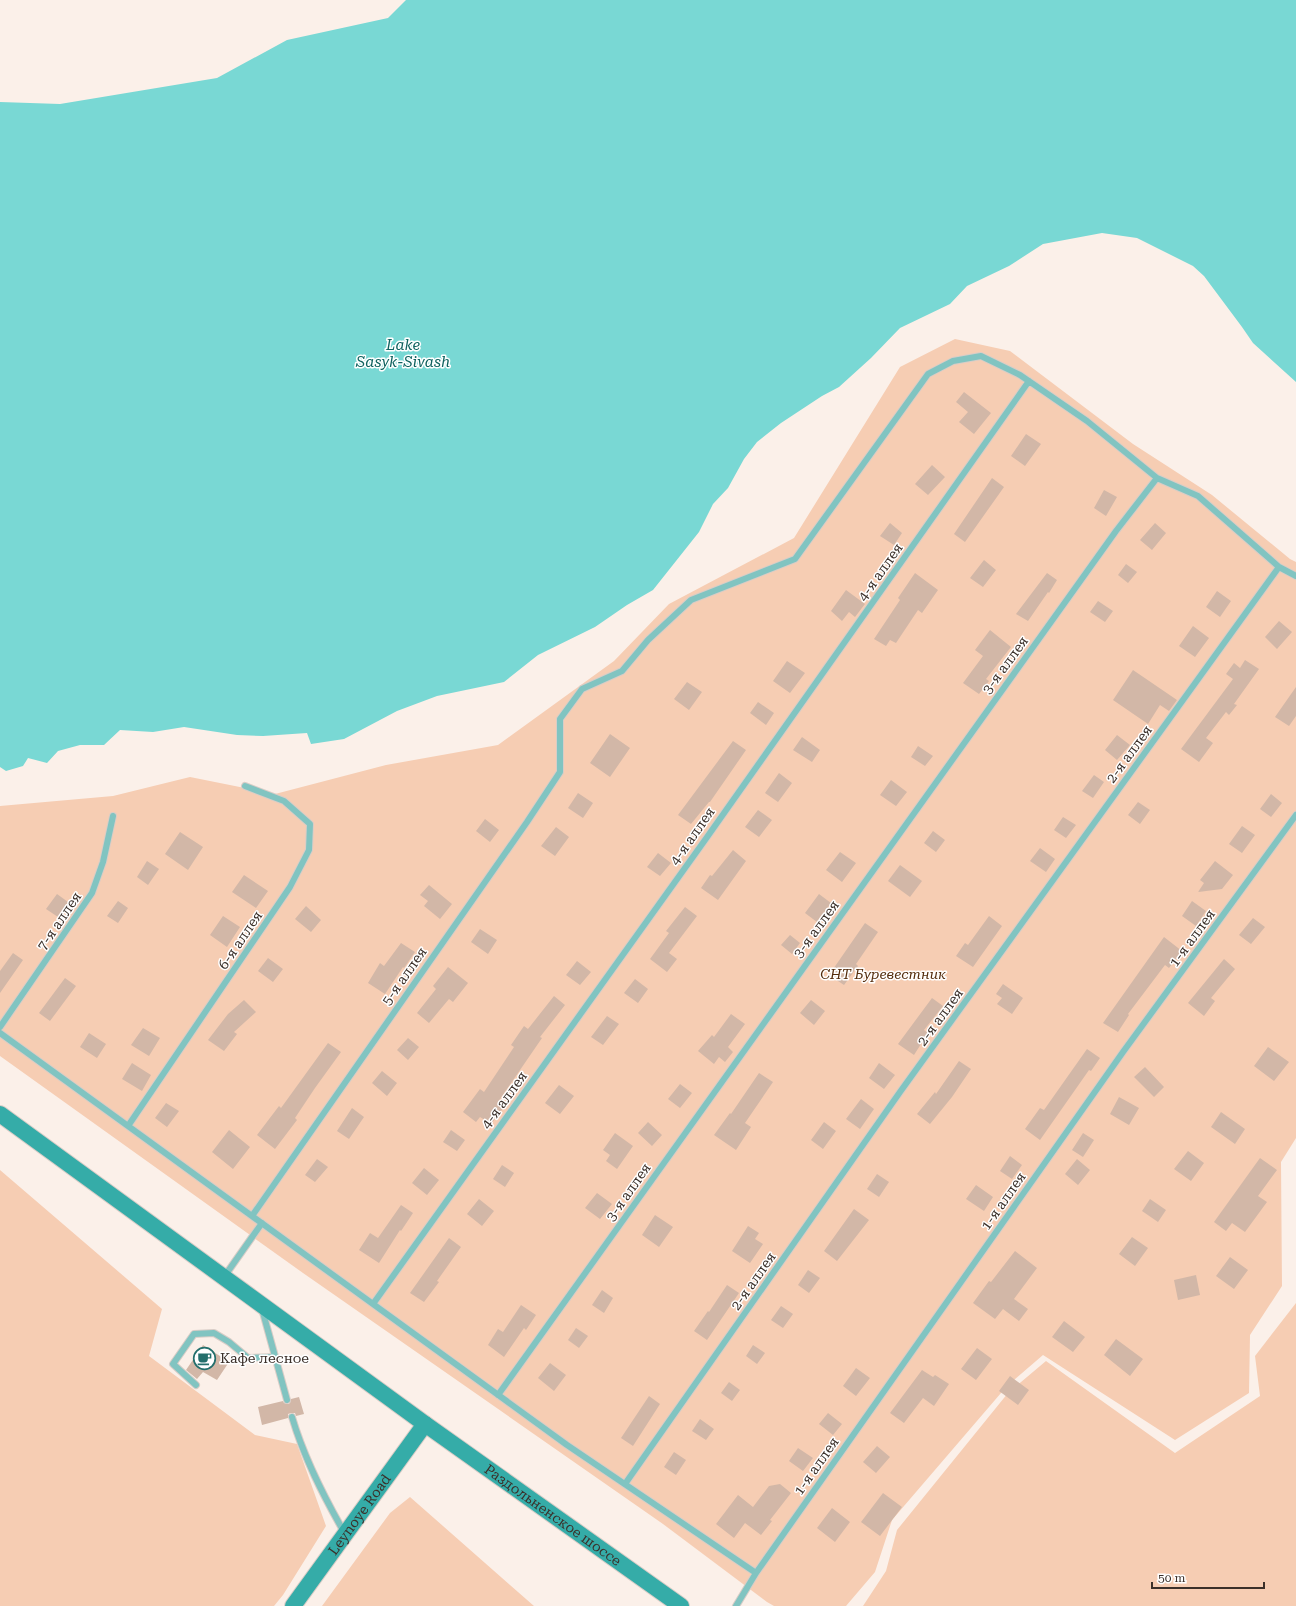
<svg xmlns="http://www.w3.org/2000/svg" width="1296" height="1606" font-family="'Roboto Serif',serif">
	<rect width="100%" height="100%" fill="#fbf0e9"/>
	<path fill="#f6cdb3" d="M955,339L1010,351L1133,444L1212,495L1290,559L1296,562V1138L1281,1162L1282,1286L1250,1335L1249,1393L1175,1440L1043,1355L1007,1386L892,1520L875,1572L846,1606H774L767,1602L663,1524L303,1273L0,1056V806L113,796L190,777L275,794L386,765L498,745L614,661L669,604L794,538L900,367Z
		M0,1170L162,1309L149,1356L255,1435L297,1444L326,1526L283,1595L274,1606H0Z
		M1296,1303V1606H863L886,1571L897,1530L1008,1393L1046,1361L1175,1453L1260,1396L1255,1356Z
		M410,1497L534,1606H322L390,1513Z"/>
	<path fill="#79d8d4" d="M406,0H1296V382L1253,343L1242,327L1204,276L1193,266L1137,238L1102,233L1043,244L1009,266L967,286L950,304L900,328L871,358L839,387L822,396L781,423L757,442L744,459L728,488L713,504L699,532L653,590L627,605L595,627L538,655L504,682L437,696L397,711L344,739L311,744L307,733L263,736L237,735L184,727L153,732L120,730L104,745H80L58,751L47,763L28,758L23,766L6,771L0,767V102L60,104L217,78L287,40L388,18Z"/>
	<path fill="#d2b7a7" d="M964,392L991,413L974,434L959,422L968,412L956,402Z
		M1026,434L1041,444L1025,466L1011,456Z
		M932,465L945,477L928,495L915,484Z
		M992,478L1004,487L965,542L954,534Z
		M1104,490L1117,497L1106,516L1094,508Z
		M890,523L902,533L894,545L880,536Z
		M1155,523L1166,533L1152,550L1140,540Z
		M984,560L996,570L983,587L970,578Z
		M1126,564L1137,572L1128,583L1118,575Z
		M915,573L938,590L922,613L918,610L896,643L890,640L886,646L874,639L900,600L898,598Z
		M1047,573L1057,580L1049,593L1048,592L1028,621L1016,614Z
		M846,590L865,604L855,617L849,612L842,621L831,611Z
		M1217,591L1231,601L1220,617L1206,607Z
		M1098,601L1113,611L1105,622L1090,612Z
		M1279,621L1292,632L1277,649L1265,637Z
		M1193,626L1209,638L1195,657L1179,646Z
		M990,630L1011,647L986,679L989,681L979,694L963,683L983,656L975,650Z
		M1245,660L1259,669L1234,704L1237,705L1229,715L1226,712L1206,738L1213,743L1199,762L1181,749L1233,679L1226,674L1234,663L1240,668Z
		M787,661L805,673L790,693L773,681Z
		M1133,670L1177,700L1169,711L1160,705L1148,724L1113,700Z
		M687,682L702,692L689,710L674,699Z
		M1296,687V716L1289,726L1275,717Z
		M758,702L774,713L766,725L750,713Z
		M610,734L630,748L610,777L590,763Z
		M1117,735L1130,745L1117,760L1105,750Z
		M802,737L820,750L812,762L793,750Z
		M733,741L746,750L710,802H709L691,824L678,815Z
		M918,746L933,756L925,766L911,757Z
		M779,773L792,783L778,802L765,793Z
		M1094,775L1104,782L1093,798L1082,791Z
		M891,780L907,792L896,806L880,795Z
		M578,793L593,803L583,818L568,808Z
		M1271,794L1282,803L1271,817L1260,809Z
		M1138,802L1150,810L1140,824L1128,815Z
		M758,810L772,820L759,837L745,827Z
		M1063,817L1076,825L1066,838L1054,830Z
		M485,819L499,830L490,842L476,831Z
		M1242,826L1255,835L1242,853L1229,844Z
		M556,827L569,837L555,856L541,846Z
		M933,831L945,840L936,852L924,843Z
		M180,832L203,847L188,870L165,854Z
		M1040,848L1055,859L1046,872L1030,861Z
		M733,850L746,861L718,900L701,888L710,875L712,876Z
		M840,852L856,863L842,882L826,870Z
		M658,853L671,863L660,876L647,867Z
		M147,861L159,869L148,885L137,877Z
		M1215,861L1233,875L1222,889L1198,892L1204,883L1200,880Z
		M900,865L922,881L910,897L888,881Z
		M244,875L268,891L256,908L232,892Z
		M429,885L452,904L440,919L424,906L428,901L420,895Z
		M57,894L68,902L58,917L46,909Z
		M819,894L831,903L817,922L805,913Z
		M118,901L128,908L118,923L107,916Z
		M1192,901L1206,911L1196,926L1182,916Z
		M306,906L321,920L311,932L295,919Z
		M685,907L697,916L669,953L677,959L667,972L650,959L669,933L666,931Z
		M223,916L240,927L227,947L210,935Z
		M989,916L1002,926L973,967L956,956L965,943L968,945Z
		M1253,918L1265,927L1251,944L1239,935Z
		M865,923L878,932L856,964L858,966L844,985L829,975Z
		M480,929L497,940L488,954L471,942Z
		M790,935L800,943L792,954L781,945Z
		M1164,937L1182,951L1169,968L1165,965L1128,1014L1129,1015L1118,1032L1103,1023Z
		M401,943L415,952L404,968L403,967L385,994L368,983L380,963L384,966Z
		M13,953L23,960L0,993V971Z
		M268,958L283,969L273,982L258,971Z
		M1224,959L1235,969L1211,998L1215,1001L1204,1016L1188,1003Z
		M577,961L591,972L580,985L566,975Z
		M448,967L468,983L453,1002L449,999L429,1023L417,1013L436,989L433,986Z
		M65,978L76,986L50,1021L39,1013Z
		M635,979L648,989L638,1003L624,993Z
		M1003,984L1023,998L1012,1014L997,1004L1002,998L996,994Z
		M554,996L565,1005L540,1037L542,1038L498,1102L504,1107L491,1124L480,1117L476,1122L463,1112L480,1089L484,1092L514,1047L511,1045L524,1026L528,1029Z
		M932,998L943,1006L924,1030L928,1033L914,1055L898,1044Z
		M244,1000L256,1012L234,1032L237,1034L224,1051L208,1040L228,1014Z
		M811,1000L825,1011L814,1025L800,1013Z
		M731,1014L745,1024L728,1047L733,1052L725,1062L719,1057L714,1064L698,1051L712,1035L714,1037Z
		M607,1016L619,1024L603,1045L591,1037Z
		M143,1028L160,1038L149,1056L131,1045Z
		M89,1033L106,1044L97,1058L80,1047Z
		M408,1038L419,1047L408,1060L397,1050Z
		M328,1043L341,1052L315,1088L295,1118L297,1120L275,1149L257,1135L279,1106L281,1108Z
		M1268,1047L1289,1062L1274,1081L1254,1066Z
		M1087,1049L1100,1058L1091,1071L1089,1070L1040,1140L1025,1129L1040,1108L1044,1110Z
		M959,1061L971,1069L952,1097L930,1124L917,1114L935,1092L936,1094Z
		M132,1063L151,1075L142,1091L122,1079Z
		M879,1063L895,1075L884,1089L869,1078Z
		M1145,1067L1164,1087L1154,1097L1134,1077Z
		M382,1071L397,1083L387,1096L372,1083Z
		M759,1073L773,1082L745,1123L751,1127L736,1150L714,1135L730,1113L731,1114Z
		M680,1084L692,1093L680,1108L668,1099Z
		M559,1085L574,1096L560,1114L545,1103Z
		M1119,1097L1139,1108L1129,1125L1110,1114Z
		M861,1099L874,1109L860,1129L846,1119Z
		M166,1103L179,1111L167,1127L155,1118Z
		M352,1108L364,1117L349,1139L337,1131Z
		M1221,1112L1245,1129L1235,1144L1211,1127Z
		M648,1122L662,1135L652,1146L638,1133Z
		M824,1122L836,1131L823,1149L811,1140Z
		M229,1130L250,1147L233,1169L212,1152Z
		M451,1130L465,1140L457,1151L443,1142Z
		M615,1133L633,1146L617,1169L606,1161L610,1155L603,1150Z
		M1083,1133L1094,1140L1083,1157L1072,1150Z
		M1188,1151L1204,1163L1191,1181L1174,1169Z
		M1010,1156L1022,1165L1012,1179L1000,1171Z
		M1260,1158L1277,1170L1258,1196L1267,1202L1245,1232L1232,1223L1226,1231L1214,1222Z
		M317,1159L328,1167L315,1182L305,1175Z
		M1077,1159L1090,1170L1078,1185L1065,1174Z
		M502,1165L514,1173L505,1187L493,1179Z
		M424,1168L439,1180L427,1195L412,1183Z
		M877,1174L889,1182L879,1197L867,1189Z
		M976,1185L993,1197L984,1211L966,1199Z
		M597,1193L612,1204L600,1219L585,1208Z
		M479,1199L494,1211L482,1226L467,1214Z
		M1150,1199L1166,1210L1158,1222L1142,1211Z
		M401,1205L413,1213L401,1231L400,1230L379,1263L359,1250L370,1233L378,1238Z
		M854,1209L869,1220L837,1261L824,1251Z
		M655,1215L673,1227L659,1247L642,1235Z
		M748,1226L759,1233L755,1239L763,1244L750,1263L732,1251Z
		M1132,1237L1148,1248L1135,1266L1119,1254Z
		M449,1238L461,1247L437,1281L439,1282L424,1302L410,1293Z
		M1015,1251L1037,1268L1014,1299L1028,1309L1019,1321L1003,1309L995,1319L973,1303L989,1281L991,1282Z
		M1230,1257L1248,1270L1234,1289L1216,1276Z
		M808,1270L820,1278L809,1293L798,1285Z
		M1196,1275L1200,1295L1178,1300L1174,1280Z
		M727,1285L739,1293L707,1340L694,1331L708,1311L709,1312Z
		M602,1290L613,1298L604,1313L592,1305Z
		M521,1305L536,1315L526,1330L524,1328L504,1357L488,1345L498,1329L503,1332Z
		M781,1306L793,1314L783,1328L771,1320Z
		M1064,1321L1085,1337L1073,1352L1052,1337Z
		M576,1328L588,1336L579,1348L568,1340Z
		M1116,1339L1143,1359L1130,1376L1104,1355Z
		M203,1345L229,1362L217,1380L203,1372L197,1379L186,1370Z
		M753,1345L765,1353L757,1364L746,1356Z
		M977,1348L992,1359L976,1380L961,1369Z
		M550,1363L566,1375L554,1391L538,1378Z
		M856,1368L870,1378L856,1396L843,1386Z
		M922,1370L933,1377L935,1375L949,1384L934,1406L923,1398L904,1423L890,1413Z
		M1010,1376L1029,1390L1018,1405L999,1391Z
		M729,1382L740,1390L732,1401L721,1393Z
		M649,1396L660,1404L633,1446L621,1438Z
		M299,1397L304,1414L296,1416L295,1413H291L288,1414V1418L262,1425L258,1407L283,1401L284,1403L288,1404L290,1403L291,1399Z
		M828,1413L842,1424L833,1435L819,1424Z
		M700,1419L714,1429L706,1440L692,1431Z
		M877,1446L890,1457L876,1473L863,1462Z
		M798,1448L813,1458L803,1471L789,1461Z
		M674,1452L686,1460L676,1475L664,1467Z
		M780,1484L791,1493L770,1520L772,1521L761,1535L745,1523L734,1538L716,1524L738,1495L753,1507L769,1486Z
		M883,1493L902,1507L880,1536L861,1522Z
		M832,1508L850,1522L835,1542L817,1528Z"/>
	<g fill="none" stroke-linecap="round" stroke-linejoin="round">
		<defs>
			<path id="service" d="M0,1027L92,893L103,862L113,816
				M0,1033L567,1445L756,1573
				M128,1126L290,887L309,850L310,824L284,801L245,786
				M252,1216L527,822L560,772V719L582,689L622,671L648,640L691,600L795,559L928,374L953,361L981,356L1020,375L1087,421L1157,478L1198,496L1279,567L1296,576
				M224,1277L262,1223
				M373,1304L705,840L1029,381
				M262,1309L287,1400
				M196,1385L173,1364L194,1334L214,1333L229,1342L248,1358L275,1357
				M498,1395L1116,531L1157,478
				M292,1417C304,1458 323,1495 344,1532
				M625,1484L900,1092L1279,567
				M736,1606L756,1573L1123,1052L1296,815"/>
			<g id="secondary">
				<path id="s1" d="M0,1114L425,1424L681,1606"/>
				<path id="s2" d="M293,1606L425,1424"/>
			</g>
		</defs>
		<use href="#service" stroke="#d8cdc7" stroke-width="8"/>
		<use href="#secondary" stroke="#d8cdc7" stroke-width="18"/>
		<use href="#service" stroke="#81c4c1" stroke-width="6"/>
		<use href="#secondary" stroke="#35aca8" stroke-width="16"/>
	</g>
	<defs>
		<symbol id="cafe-ring" viewBox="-11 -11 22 22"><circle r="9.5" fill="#fff" stroke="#246f6c" stroke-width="1.5"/><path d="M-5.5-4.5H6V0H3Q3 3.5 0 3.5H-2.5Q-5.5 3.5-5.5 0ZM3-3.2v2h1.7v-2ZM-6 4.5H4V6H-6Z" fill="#246f6c"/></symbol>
	</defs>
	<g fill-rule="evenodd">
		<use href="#cafe-ring" x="192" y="1346" width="25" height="25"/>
	</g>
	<g text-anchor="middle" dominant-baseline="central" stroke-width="3" stroke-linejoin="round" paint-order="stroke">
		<g font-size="14" fill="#3b302a" stroke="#fff">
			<text transform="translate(880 572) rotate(-55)">4-я аллея</text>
			<text transform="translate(1005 665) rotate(-54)">3-я аллея</text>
			<text transform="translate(1129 754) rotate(-54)">2-я аллея</text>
			<text transform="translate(692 836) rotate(-55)">4-я аллея</text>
			<text transform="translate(59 921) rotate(-56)">7-я аллея</text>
			<text transform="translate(816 929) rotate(-54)">3-я аллея</text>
			<text transform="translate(1192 938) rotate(-54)">1-я аллея</text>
			<text transform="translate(240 940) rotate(-56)">6-я аллея</text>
			<text transform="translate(404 976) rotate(-55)">5-я аллея</text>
			<text transform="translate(940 1017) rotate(-54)">2-я аллея</text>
			<text transform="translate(504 1100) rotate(-54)">4-я аллея</text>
			<text transform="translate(628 1192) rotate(-55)">3-я аллея</text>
			<text transform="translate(1003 1201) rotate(-55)">1-я аллея</text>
			<text transform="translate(753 1281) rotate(-55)">2-я аллея</text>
			<text transform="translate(816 1466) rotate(-55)">1-я аллея</text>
			<text stroke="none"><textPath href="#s2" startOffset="113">Leynoye Road</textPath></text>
			<text stroke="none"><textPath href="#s1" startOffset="683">Раздольненское шоссе</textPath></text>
		</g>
		<g font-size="14" font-style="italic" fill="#542c0c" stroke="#fff">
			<text x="883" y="974">СНТ Буревестник</text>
		</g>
		<g font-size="14" fill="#3b302a" stroke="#fff" text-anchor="start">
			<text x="220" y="1358">Кафе лесное</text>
		</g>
		<g font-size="15" font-style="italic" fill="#0f625f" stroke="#fff">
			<text x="403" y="345">Lake<tspan x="403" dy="17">Sasyk-Sivash</tspan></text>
		</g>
	</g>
	<path d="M1152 1582v6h112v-6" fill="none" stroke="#3b302a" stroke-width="2"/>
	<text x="1158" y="1582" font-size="12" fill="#3b302a" stroke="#ffffff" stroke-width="3" paint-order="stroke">50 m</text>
</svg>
